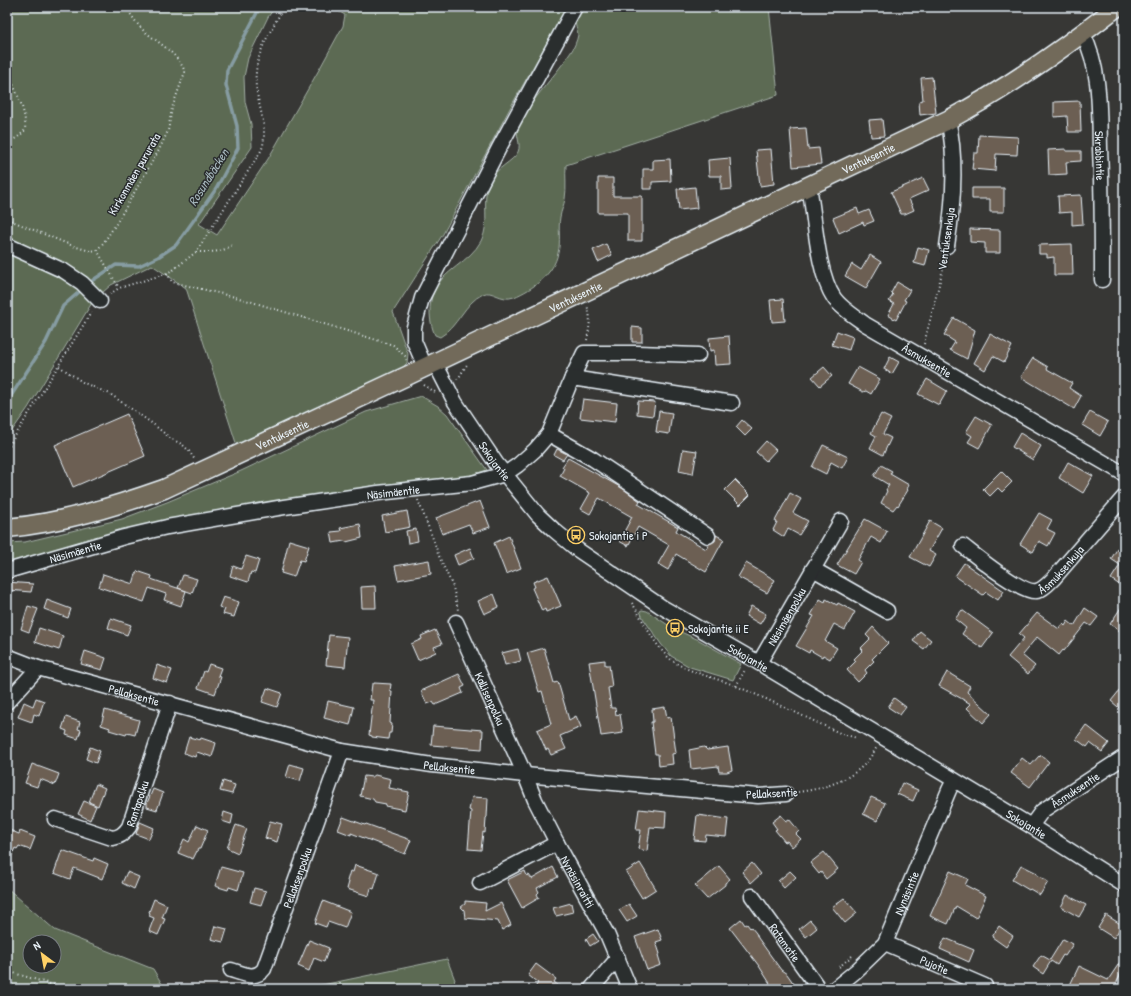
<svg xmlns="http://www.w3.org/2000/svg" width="1131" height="996" font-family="'Patrick Hand',sans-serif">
	<rect width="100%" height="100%" fill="#373735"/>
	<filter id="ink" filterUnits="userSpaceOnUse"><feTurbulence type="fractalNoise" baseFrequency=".025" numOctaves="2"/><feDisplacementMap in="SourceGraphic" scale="8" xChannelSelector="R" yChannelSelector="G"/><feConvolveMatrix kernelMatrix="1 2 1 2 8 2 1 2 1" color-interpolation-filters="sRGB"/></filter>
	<g filter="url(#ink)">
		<path fill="#5c6a52" stroke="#a2aea5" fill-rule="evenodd" d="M7,7H275L268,17L248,58L244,77L245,102L251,124L252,147L199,224L217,235L268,159L320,68L343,26L345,15L331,7H567L510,108L443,234L393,312L408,354L407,363L401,369L237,446L186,288L152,265L111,285L93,301L28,408L7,438Z
			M583,7H769L778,95L566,165C565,176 567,188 565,199C564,205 561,211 560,217C558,229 561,241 558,253C554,274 533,289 514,297C501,302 492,289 483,294C464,303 458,327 440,337L435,335C429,322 428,305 434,291C442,271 470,262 481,241C491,223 481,201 489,182C495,168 513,162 518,152C522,143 514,135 519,126C531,98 555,77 571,52C574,48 577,40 578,35C578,30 574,25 576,20C577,16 581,11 583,7Z
			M421,396L438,406L447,414L487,470C462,479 441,481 415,482L7,566V543L25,542L122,519L167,502L241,471L366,412Z
			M642,610L647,611L674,629L699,640L741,664L733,680L690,667L671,656L661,644L643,618L640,611Z
			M7,888L55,930L153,969L165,989H7ZM30,942H54V966H30Z
			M447,959L455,980L446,989H303Z"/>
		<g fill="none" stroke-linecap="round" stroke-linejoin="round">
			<path stroke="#869ca2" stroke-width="3.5" d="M93,280L116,265L139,266L158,257L176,245L216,189L238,148L237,126L226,85L227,70L260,7
				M7,402L46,342L63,306L78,293"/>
		</g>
		<path fill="#6c5e53" stroke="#e8f1f8" d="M932,77L936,113L920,115L919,101L923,100L921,78Z
			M1080,101L1081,132H1068L1067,116L1054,117V102Z
			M882,119L884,136L871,137L869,120Z
			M806,128L808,149L819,148L821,164L793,167L790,129Z
			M979,135L1018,137L1017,155L996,154L995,171L972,169L974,153H978Z
			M771,149L774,184L760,186L756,150Z
			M1066,149V151H1081V161L1066,162L1067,174L1049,175L1048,150Z
			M730,158L732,189L721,190V176H709L708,160Z
			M670,159L671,181L652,182V189H643V169H653V160Z
			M598,178H613V196H642V241H628V213H598Z
			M923,178L929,190L909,199L914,210L905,214H901L891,192Z
			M695,187L697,208L679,210L677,189Z
			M972,188H1004V212H990V199H972Z
			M1081,195L1083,224L1072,225V212L1059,213L1058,196Z
			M857,208L859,214L869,210L874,221L864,225L863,222L839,233L833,218Z
			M970,229L1000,230V253H985V243L970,242Z
			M606,244L612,255L598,262L593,250Z
			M1072,244L1073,275H1054V257L1047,258V254H1039V245Z
			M918,247L929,250L925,266L914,263Z
			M870,255L881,262L866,288L845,276L852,264L861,270Z
			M897,282L910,290L904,300L906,301L896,320L888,315L894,304L889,301L893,295L891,293Z
			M783,299L785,321L772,322L770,300Z
			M954,318L975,330L967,359L950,350L955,342L944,335Z
			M632,327L642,328V342H632Z
			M837,331L853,337L849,350L832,345Z
			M990,334L1012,346L1004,362L993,356L985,370L974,363Z
			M729,336L731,364L715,365L714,350L710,351L709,338Z
			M890,357L899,362L892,374L884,369Z
			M1033,358L1048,367L1047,369L1072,383L1069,388L1081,396L1074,409L1021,377Z
			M824,367L832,376L820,386L812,377Z
			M858,367L880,379L871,394L866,391L863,392L848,384Z
			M927,379L947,391L939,405L918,394Z
			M583,399L617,403L615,422L580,418Z
			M638,401L655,402L653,416L637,414Z
			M659,411L672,413L669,434L656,432Z
			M1090,412L1108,422L1100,436L1082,425Z
			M127,414L145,456L73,487L55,445Z
			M881,414L891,419L883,434L891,438L883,455L870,448L876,436L871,433Z
			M976,416L992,425L979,448L968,442L972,436L966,432Z
			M742,420L752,429L745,436L736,427Z
			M1020,433L1041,446L1033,460L1012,447Z
			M766,441L776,450L766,461L756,452Z
			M823,445L848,457L842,468L831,462L826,474L812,467Z
			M557,449L567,454L563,460L554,455Z
			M683,449L697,451L693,474L679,471Z
			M568,458L622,488L640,501L638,504L678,527L676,531L706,549L709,544L715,541L716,535L724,539L706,572L676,554L668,570L658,564L669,545L638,527L628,546L619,541L632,517L599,498L590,514L581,509L590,493L560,476L564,468L562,467Z
			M1068,462L1093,476L1083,493L1059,478Z
			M881,465L892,471L890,474L909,485L907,489L908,490L898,506L897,505L893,510L881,503L887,491L886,490L889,485L874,476Z
			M1001,471L1012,482L1002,492L998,488L990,496L983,489Z
			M735,480L750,495L740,505L725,490Z
			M790,493L801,499L793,513L808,521L799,535L788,529L784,537L773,530L777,522L775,521Z
			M480,501L490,527L473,533L469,524L442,534L436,518Z
			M407,511L410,527L385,532L382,516Z
			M1039,513L1052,520L1047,529L1055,533L1048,546L1039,541L1033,552L1020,544Z
			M865,519L887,531L881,543L871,537L858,560L861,562L854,574L837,565Z
			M930,521L942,528L929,551L936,555L929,567L910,557Z
			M360,524L362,538L346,542L344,541L333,543L331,532L341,531L340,528Z
			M416,529L418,541L408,543L406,531Z
			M509,536L521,568L506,574L494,543Z
			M1124,538V588L1111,579L1120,565L1111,559Z
			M289,540L309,546L304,561L300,560L294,577L281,573Z
			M470,548L474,558L458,565L454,555Z
			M246,556L259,560L255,573L251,572L248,582L230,576L233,566L241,569Z
			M429,560L431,574L398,580L395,566Z
			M746,563L775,580L767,593L738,577Z
			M964,563L1004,591L998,600L986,592L983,595L955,576Z
			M137,571L152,576L151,579L186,591L181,606L164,600L166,594L149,588L144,602L99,587L103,574L133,584Z
			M183,575L197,579L192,593L178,588Z
			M548,576L561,606L546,612L545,609L542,611L532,588L535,587L533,582Z
			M7,582L33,584L31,592L7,590Z
			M375,586L376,608H362L361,587Z
			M494,594L499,607L484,614L478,601Z
			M223,597L239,602L234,617L223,614L225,609L219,607Z
			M820,599L825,602L826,599L837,605L838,603L855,612L845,630L834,624L825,641L837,648L830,659L823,655L822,657L810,650L809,653L796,646L814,616L811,615Z
			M47,600L71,609L68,618L44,609Z
			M1124,603V634L1110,624Z
			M28,606L38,609L29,632L21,629Z
			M751,606L766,614L760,624L746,616Z
			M1085,608L1098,617L1091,626L1086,623L1064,651L1063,650L1059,655L1037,637L1022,655L1035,666L1028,674L1008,657L1024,638L1019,634L1037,613L1059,629L1063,624L1065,626L1068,621L1074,626Z
			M962,610L993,633L982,648L962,634L966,628L955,619Z
			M111,618L131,625L127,635L108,628Z
			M873,627L888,643L872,659L874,661L865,670L867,673L858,682L847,670L856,661L854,659L863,650L861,648L870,639L866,635Z
			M39,628L63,636L59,650L35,642Z
			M435,630L442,644L434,647L436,652L418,660L411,644L422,639L421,636Z
			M920,631L931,640L924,649L913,641Z
			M329,635L348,637L345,667L326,665Z
			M544,648L554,683L558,682L569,720L576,716L581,727L560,736L566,749L551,755L548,749L546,750L537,730L551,724L542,691L539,692L527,653Z
			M518,649L521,661L505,665L502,653Z
			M85,651L106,658L102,670L81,664Z
			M605,660V665H609L612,687L608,688L611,708H615L616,715L620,714L623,733L601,736L589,662Z
			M209,664L221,668L218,676L221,677L215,694L198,688L204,671L206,672Z
			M157,665L172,670L167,683L153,678Z
			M947,672L970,686L967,692L991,714L983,723L967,708L971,704L939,686Z
			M459,674L465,686L461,688L463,693L435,705L433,702L427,704L421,691Z
			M374,683L391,684L390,691H392L390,723L392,724L391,733H389L388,739L372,737V736L369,735L373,700H370L372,684H374Z
			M1124,685V712L1111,701Z
			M267,688L282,693L277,707L262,702Z
			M36,698L44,701L39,716L34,714L32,722L18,717L24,702L33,706Z
			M894,698L906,707L900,715L888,707Z
			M328,701L354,707L350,725L324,718Z
			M665,707L667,718L671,717L676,753L672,754L673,764L659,766L658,754H655L651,722H653L652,709Z
			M105,710L139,720L135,735L127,733L126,735L109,730L110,728L101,725Z
			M66,717L80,722L78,729L81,730L78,739L66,735L67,731L62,729Z
			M1086,725L1109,743L1102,752L1090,743L1087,747L1076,739Z
			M433,726L483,730L482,749L431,745Z
			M189,737L200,740L201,738L216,743L212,757L197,752L195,757L184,753Z
			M90,747L100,751L96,763L86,759Z
			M704,747L707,750L728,747L732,770L727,772H719L718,766L691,769L689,750Z
			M1041,755L1049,762L1030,787L1011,773L1022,758L1031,765L1039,756L1040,757Z
			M32,764L59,774L55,785L40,779L37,787L25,783Z
			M290,764L304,768L300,781L286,777Z
			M375,775L391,779L389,788L409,792L405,810L385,806L386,804L375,802L373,799L360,796L364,776L372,777Z
			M223,781L235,785L232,794L220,791Z
			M902,783L918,790L913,801L897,794Z
			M96,784L105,788L98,806L89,802Z
			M153,789L163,793L157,810L147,807V803Z
			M472,797L488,798L487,817L486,818L485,833L483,832L481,850L468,849L471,811L469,810Z
			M871,797L885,803L877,821L863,814Z
			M84,801L96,806L90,820L78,814Z
			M639,809L666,812L665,828L650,827L647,851L638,849L641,830H636Z
			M224,812L233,815L231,824L222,821Z
			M697,815L728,819L726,837L706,835L705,841L694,840Z
			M781,815L786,821L789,819L799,831L796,834L801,839L792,847L787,841L785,842L775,830L777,829L772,822Z
			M343,817L365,825L366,824L411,840L405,854L351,833V835L338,830Z
			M270,821L282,824L277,842L265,838Z
			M140,822L154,828L149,839L136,834Z
			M197,825L208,830L200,849H198L193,859L178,853L184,839L189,842Z
			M236,825L247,829L238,853L227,848Z
			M7,829L19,834L20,831L35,837L30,850L19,846L17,849L15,848L7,866Z
			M62,850L93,861L94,858L108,864L102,879L74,868L70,879L54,873Z
			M824,852L838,869L826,879L821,872L819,874L810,863Z
			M640,863L656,889L642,898L626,872Z
			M752,863L761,874L751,883L742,872Z
			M355,865L379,873L374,889L371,888L369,896L347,889L349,882L347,881L350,871L353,872Z
			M1021,865L1037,873L1036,874L1048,882L1040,895L1030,889L1029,890L1012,880Z
			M719,866L730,879L725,883V885L707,899L695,886Z
			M221,867L243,873L238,890L229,887L228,890L215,886Z
			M553,867L558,877L537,888L539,892L537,894L539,898L522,908L507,880L525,871L527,876L529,875L532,879Z
			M790,871L796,877L784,888L778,881Z
			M950,871L968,879L965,885L986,896L976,918L956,906L948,924L930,916Z
			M127,872L139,877L134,889L122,883Z
			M254,888L266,891L261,905L250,902Z
			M1067,895L1086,905L1079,917L1061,907Z
			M844,898L857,913L845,923L832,907Z
			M154,899L167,905L162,918L165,919L158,935L149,931L154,918L149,916L150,913L149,912Z
			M323,901L351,912L345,928L328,922L326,927L315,923Z
			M465,901L486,903L485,911L501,903L511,925L502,930L498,921L465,918L464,910L461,907L465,904Z
			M571,903L573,912L556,916L553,908Z
			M629,904L637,916L627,922L619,910Z
			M1106,915L1122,925L1114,938L1098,928Z
			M741,919L745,925L747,924L750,928L751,927L756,933L758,938L781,970L787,974L794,984L787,989H775L771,985L759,966L730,928Z
			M810,920L817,928L806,937L799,929Z
			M215,926L227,929L223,942L211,939Z
			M999,926L1013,936L1006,947L992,937Z
			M658,929L662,940L656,942L660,954L658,955L661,965L647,970L635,937Z
			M593,934L598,941L590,946L586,939Z
			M945,938L974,950L969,962L940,949Z
			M1063,939L1073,944L1065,956L1063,955L1057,965L1051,961L1043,974L1033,967L1041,955L1050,960Z
			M309,940L329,948L324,962L314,958L309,971L298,966Z
			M1120,962L1124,964V966L1116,984L1124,988V989H1079L1070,985L1079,966L1108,980Z
			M536,964L556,979L554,982L563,989H534L538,983L528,975Z"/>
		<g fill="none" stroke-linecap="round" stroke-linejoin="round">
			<defs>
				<g id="minor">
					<path id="s1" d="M1083,34C1101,70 1099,109 1100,148C1102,192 1102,236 1102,280"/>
					<path id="s2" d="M809,186C815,217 817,273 834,298C841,308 854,316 865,324L1124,474"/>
					<path d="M7,245L64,271L82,283L100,301"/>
					<path d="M947,246C953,208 957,158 948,120"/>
					<path id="s3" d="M435,363L455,402L496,463L538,515L554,530L578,550L662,607L759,663L1031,826L1124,885"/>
					<path d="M425,367L414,341V327L422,298L499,148L575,7"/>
					<path d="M572,378L584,353H637L698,355"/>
					<path d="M549,434L593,459L708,536"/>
					<path id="s4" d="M963,546C976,556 1022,594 1037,591C1044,589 1049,583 1054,578L1124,497"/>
					<path d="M813,569L887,611"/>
					<path id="s5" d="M7,571L124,537L167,527L284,507L378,493L472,483L505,474L518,465L535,450L549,434L572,378L732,403"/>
					<path id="s6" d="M456,622L525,775L535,800L557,843L607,934L630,989"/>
					<path id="s7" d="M7,656L38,668L342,751L432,765L525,775L758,796L786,794"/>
					<path id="s8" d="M759,663L841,521"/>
					<path d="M7,702L38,668"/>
					<path id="s9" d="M55,819L112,838C120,837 124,834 129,827L170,703"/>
					<path id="s10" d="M1031,826L1042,811L1124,757"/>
					<path d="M480,883L557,843"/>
					<path id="s11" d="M752,896L819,989"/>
					<path id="s12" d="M885,943L985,986"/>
					<path id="s13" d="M231,970C242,973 255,981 264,969L342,751"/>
					<path d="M591,989L618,958"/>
					<path id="s14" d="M834,989L856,971L885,943L949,790L954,780"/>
				</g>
				<g id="major">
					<path id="s15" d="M7,528C61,523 113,507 164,489L411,374L948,120C1008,88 1063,49 1117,7"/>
				</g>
			</defs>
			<use href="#minor" stroke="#e8f1f8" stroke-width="17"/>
			<use href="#major" stroke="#e8f1f8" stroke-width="21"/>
			<path stroke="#e8f1f8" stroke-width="2" stroke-dasharray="1 3" stroke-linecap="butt" d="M7,70C14,89 27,109 25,130C20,136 15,140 7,141
				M7,219L73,246L90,251L97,250L104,242L116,224L159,150L168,131L172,108L185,72C178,53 158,43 143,30C136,23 131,15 126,7
				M97,250L119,288
				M196,252C209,252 222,253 232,245
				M167,273L172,282L239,298L393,345L405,356L406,360
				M110,294L119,288L162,275L173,270L196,252L254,162C257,157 262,151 263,145C268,118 253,98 256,72C258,49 273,27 284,7
				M587,340C589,328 592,318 587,306
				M924,344L946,257
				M59,366L84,383L110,394L153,424L170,438L183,445L189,451L195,460
				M457,379C461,376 463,369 467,365
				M424,385L435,392
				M7,449L92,311
				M418,500L435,544L438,554L453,587L458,610
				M632,603C644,621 652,642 669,658C687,673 715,677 736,686C772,701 807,718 842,734L857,738
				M736,686L745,670
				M798,792C822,789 846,782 864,765C869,760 873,753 877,747
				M839,967L852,956
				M7,971L67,989"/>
			<use href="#minor" stroke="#2a2d2e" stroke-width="14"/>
			<use href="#major" stroke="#726b5a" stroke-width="18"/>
		</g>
	</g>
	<defs>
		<symbol id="bus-ring" viewBox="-11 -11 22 22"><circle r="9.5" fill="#2a2d2e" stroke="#ffd166" stroke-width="1.5"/><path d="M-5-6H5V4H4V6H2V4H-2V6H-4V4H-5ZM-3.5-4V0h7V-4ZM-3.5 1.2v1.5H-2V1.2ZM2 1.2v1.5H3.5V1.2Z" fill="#ffd166"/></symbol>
	</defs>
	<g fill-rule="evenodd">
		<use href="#bus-ring" x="566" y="525" width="20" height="20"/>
		<use href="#bus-ring" x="665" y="618" width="20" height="20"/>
	</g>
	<g text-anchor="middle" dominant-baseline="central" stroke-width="3" stroke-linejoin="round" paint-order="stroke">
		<g font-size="12" fill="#e8f1f8" stroke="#2a2d2e">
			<text stroke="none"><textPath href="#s1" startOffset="124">Skrabbintie</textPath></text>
			<text stroke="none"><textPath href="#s15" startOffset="940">Ventuksentie</textPath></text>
			<text transform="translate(134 174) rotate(-60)">Kirkonmäen pururata</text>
			<text transform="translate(946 239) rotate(-82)">Ventuksenkuja</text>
			<text stroke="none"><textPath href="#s15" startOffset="616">Ventuksentie</textPath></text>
			<text stroke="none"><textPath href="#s2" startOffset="228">Åsmuksentie</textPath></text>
			<text stroke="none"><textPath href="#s15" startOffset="292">Ventuksentie</textPath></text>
			<text stroke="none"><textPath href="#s3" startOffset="115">Sokojantie</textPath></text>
			<text stroke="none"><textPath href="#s5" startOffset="395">Näsimäentie</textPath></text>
			<text stroke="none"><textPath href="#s5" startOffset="71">Näsimäentie</textPath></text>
			<text stroke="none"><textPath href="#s4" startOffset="120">Åsmuksenkuja</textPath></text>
			<text stroke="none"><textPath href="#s8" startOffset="54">Näsimäenpolku</textPath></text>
			<text stroke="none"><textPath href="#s3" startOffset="439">Sokojantie</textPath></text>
			<text stroke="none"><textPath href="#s7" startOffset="133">Pellaksentie</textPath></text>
			<text stroke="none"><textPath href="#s6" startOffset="84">Kallisenpolku</textPath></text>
			<text stroke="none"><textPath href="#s7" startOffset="457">Pellaksentie</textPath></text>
			<text stroke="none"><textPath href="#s10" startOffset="58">Åsmuksentie</textPath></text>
			<text transform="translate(772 793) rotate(-3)">Pellaksentie</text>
			<text stroke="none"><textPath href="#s9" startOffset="106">Rantapolku</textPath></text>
			<text stroke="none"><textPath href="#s3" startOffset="763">Sokojantie</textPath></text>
			<text stroke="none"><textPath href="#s13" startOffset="133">Pellaksenpolku</textPath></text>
			<text stroke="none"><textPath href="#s6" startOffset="287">Nynäsinraitti</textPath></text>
			<text stroke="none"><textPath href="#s14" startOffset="123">Nynäsintie</textPath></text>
			<text stroke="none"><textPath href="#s11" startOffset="57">Ratamotie</textPath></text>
			<text stroke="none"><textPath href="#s12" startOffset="54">Pujotie</textPath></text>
		</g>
		<g font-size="12" fill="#e8f1f8" stroke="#2a2d2e" text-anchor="start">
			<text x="589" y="535">Sokojantie i P</text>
			<text x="688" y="628">Sokojantie ii E</text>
		</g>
		<g font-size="13" font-style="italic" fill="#a7b8be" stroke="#2a2d2e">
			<text transform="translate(208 177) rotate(-58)">Rosundbäcken</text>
		</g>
	</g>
	<rect width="1131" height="996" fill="none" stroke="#2a2d2e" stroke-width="24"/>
	<rect x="12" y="12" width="1107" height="972" fill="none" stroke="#e8f1f8" stroke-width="1.5" filter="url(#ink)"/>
	<g transform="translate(42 954) rotate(328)"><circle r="19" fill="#2a2d2e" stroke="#767b7f"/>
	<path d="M0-3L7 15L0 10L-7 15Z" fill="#ffd166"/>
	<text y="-6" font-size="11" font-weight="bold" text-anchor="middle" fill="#e8f1f8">N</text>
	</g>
</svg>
